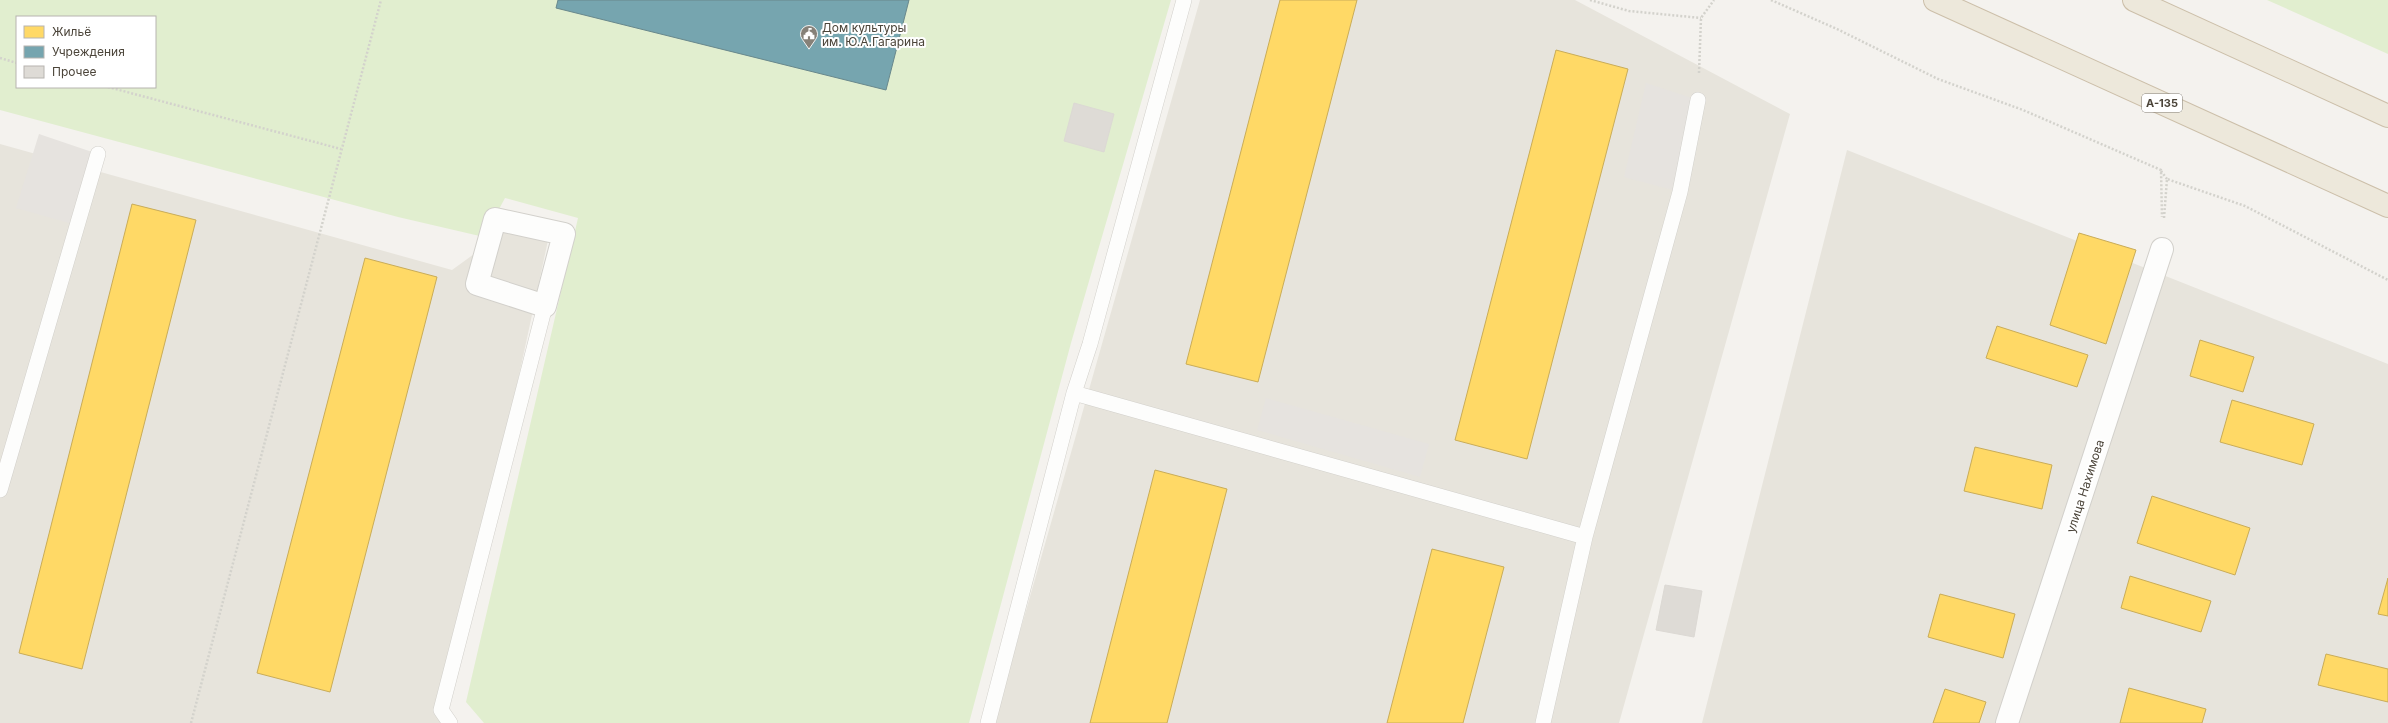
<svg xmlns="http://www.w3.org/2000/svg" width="2388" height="723" font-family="Inter,sans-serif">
	<rect width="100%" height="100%" fill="#f4f2ee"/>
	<path fill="#e7e4dc" d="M1200,0H1575L1790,114L1619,723H994Z
		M0,144L452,270L521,220L550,231L446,715L452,723H0Z
		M1847,150L2388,364V723H1702Z"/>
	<path fill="#e1eecf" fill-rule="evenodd" d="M0,0H1171L1071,343L969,723H484L466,702L578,218L505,198L484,237L398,217L0,110ZM17,17H155V87H17Z
		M2267,0H2388V54Z"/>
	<path fill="#e6e3df" d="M1646,83L1698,100L1680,192L1624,177Z
		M39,134L98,154L76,225L16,208Z
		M1266,398L1429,444L1420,477L1257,430Z"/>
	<path fill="#ffd966" stroke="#c9ac58" d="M1280,0H1357L1258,382L1186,364Z
		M1556,50L1628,69L1527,459L1455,440Z
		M132,204L196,220L82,669L19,653Z
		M2079,233L2136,250L2106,344L2050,325Z
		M365,258L437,277L330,692L257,673Z
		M1997,326L2088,355L2077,387L1986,358Z
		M2200,340L2254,357L2243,392L2190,376Z
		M2232,400L2314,424L2302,465L2220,442Z
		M1975,447L2052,465L2042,509L1964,491Z
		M1155,470L1227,489L1167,723H1090Z
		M2152,496L2250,528L2235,575L2137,543Z
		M1432,549L1504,567L1463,723H1387Z
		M2130,576L2211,601L2201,632L2121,608Z
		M2388,578V616L2378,614Z
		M1940,594L2015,614L2003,658L1928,637Z
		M2326,654L2388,669V702L2318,685Z
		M2129,688L2206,709L2202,723H2120Z
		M1945,689L1986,702L1979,723H1933Z"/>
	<path fill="#76a5af" stroke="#69888c" d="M558,0H909L886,90L556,8Z"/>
	<path fill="#dedbd6" stroke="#dcd9d4" d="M1074,103L1114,114L1104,152L1064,141Z
		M1665,585L1702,591L1694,637L1656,630Z"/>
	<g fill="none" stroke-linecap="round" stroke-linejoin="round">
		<defs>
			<path id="lane" d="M1074,393L1585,537
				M0,490L98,154
				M450,723L441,710L545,306
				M988,723L1074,393L1090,344L1184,0
				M1543,723L1585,537L1680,192L1698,100"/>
			<path id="street" d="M495,219L564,234L545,306L477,284Z
				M2007,723L2162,249"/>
			<path id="highway" d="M1935,0L2388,206
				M2134,0L2388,116"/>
		</defs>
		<use href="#lane" stroke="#d2d0cb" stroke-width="16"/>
		<use href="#street" stroke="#d2d0cb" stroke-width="24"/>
		<use href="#highway" stroke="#ccbfa9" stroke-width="24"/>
		<path stroke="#d3d2cc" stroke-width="2.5" stroke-dasharray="2 2" stroke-linecap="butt" d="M1590,0L1629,11L1701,18
			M1771,0L1837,29L1938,79L2023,110L2161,170L2162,217
			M0,58L17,63
			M1699,73L1701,18L1714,0
			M108,87L341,149
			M2161,171L2167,179
			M2164,218L2167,179L2245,206L2388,280
			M191,723L381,0"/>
		<use href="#lane" stroke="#fdfdfc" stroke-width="15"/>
		<use href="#street" stroke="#fdfdfc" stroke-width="22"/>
		<use href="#highway" stroke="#ede8db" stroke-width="22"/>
	</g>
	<defs>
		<symbol id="civic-pin" viewBox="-11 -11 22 30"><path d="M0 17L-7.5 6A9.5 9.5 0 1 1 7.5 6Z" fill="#868178" stroke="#fff"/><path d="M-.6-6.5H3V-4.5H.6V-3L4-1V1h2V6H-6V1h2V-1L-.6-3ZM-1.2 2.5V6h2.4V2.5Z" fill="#fff"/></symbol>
	</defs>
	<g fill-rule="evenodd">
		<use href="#civic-pin" x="799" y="24" width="20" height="27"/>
	</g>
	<g text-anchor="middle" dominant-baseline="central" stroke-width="4" stroke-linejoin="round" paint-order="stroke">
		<rect fill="#fff" stroke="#817c74" stroke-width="1" x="2142" y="94" width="40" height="18" rx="3"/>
		<g font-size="11" font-weight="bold" fill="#4b4439">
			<text x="2162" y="103">А-135</text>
		</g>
		<g font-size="12" fill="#4b4439" stroke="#fff" text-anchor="start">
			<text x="822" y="27">Дом культуры<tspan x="822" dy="14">им. Ю.А.Гагарина</tspan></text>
		</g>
		<g font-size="12" fill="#4b4439" stroke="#fff">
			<text transform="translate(2085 486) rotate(-72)">улица Нахимова</text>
		</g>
	</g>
	<rect x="16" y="16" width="140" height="72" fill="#ffffff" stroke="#b7b4b0"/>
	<rect x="24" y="26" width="20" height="12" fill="#ffd966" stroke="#b7b4b0"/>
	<text x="52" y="36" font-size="12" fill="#4b4439">Жильё</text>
	<rect x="24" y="46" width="20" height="12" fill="#76a5af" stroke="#b7b4b0"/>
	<text x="52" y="56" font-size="12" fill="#4b4439">Учреждения</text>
	<rect x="24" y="66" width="20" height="12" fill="#dedbd6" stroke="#b7b4b0"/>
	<text x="52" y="76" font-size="12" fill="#4b4439">Прочее</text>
</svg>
